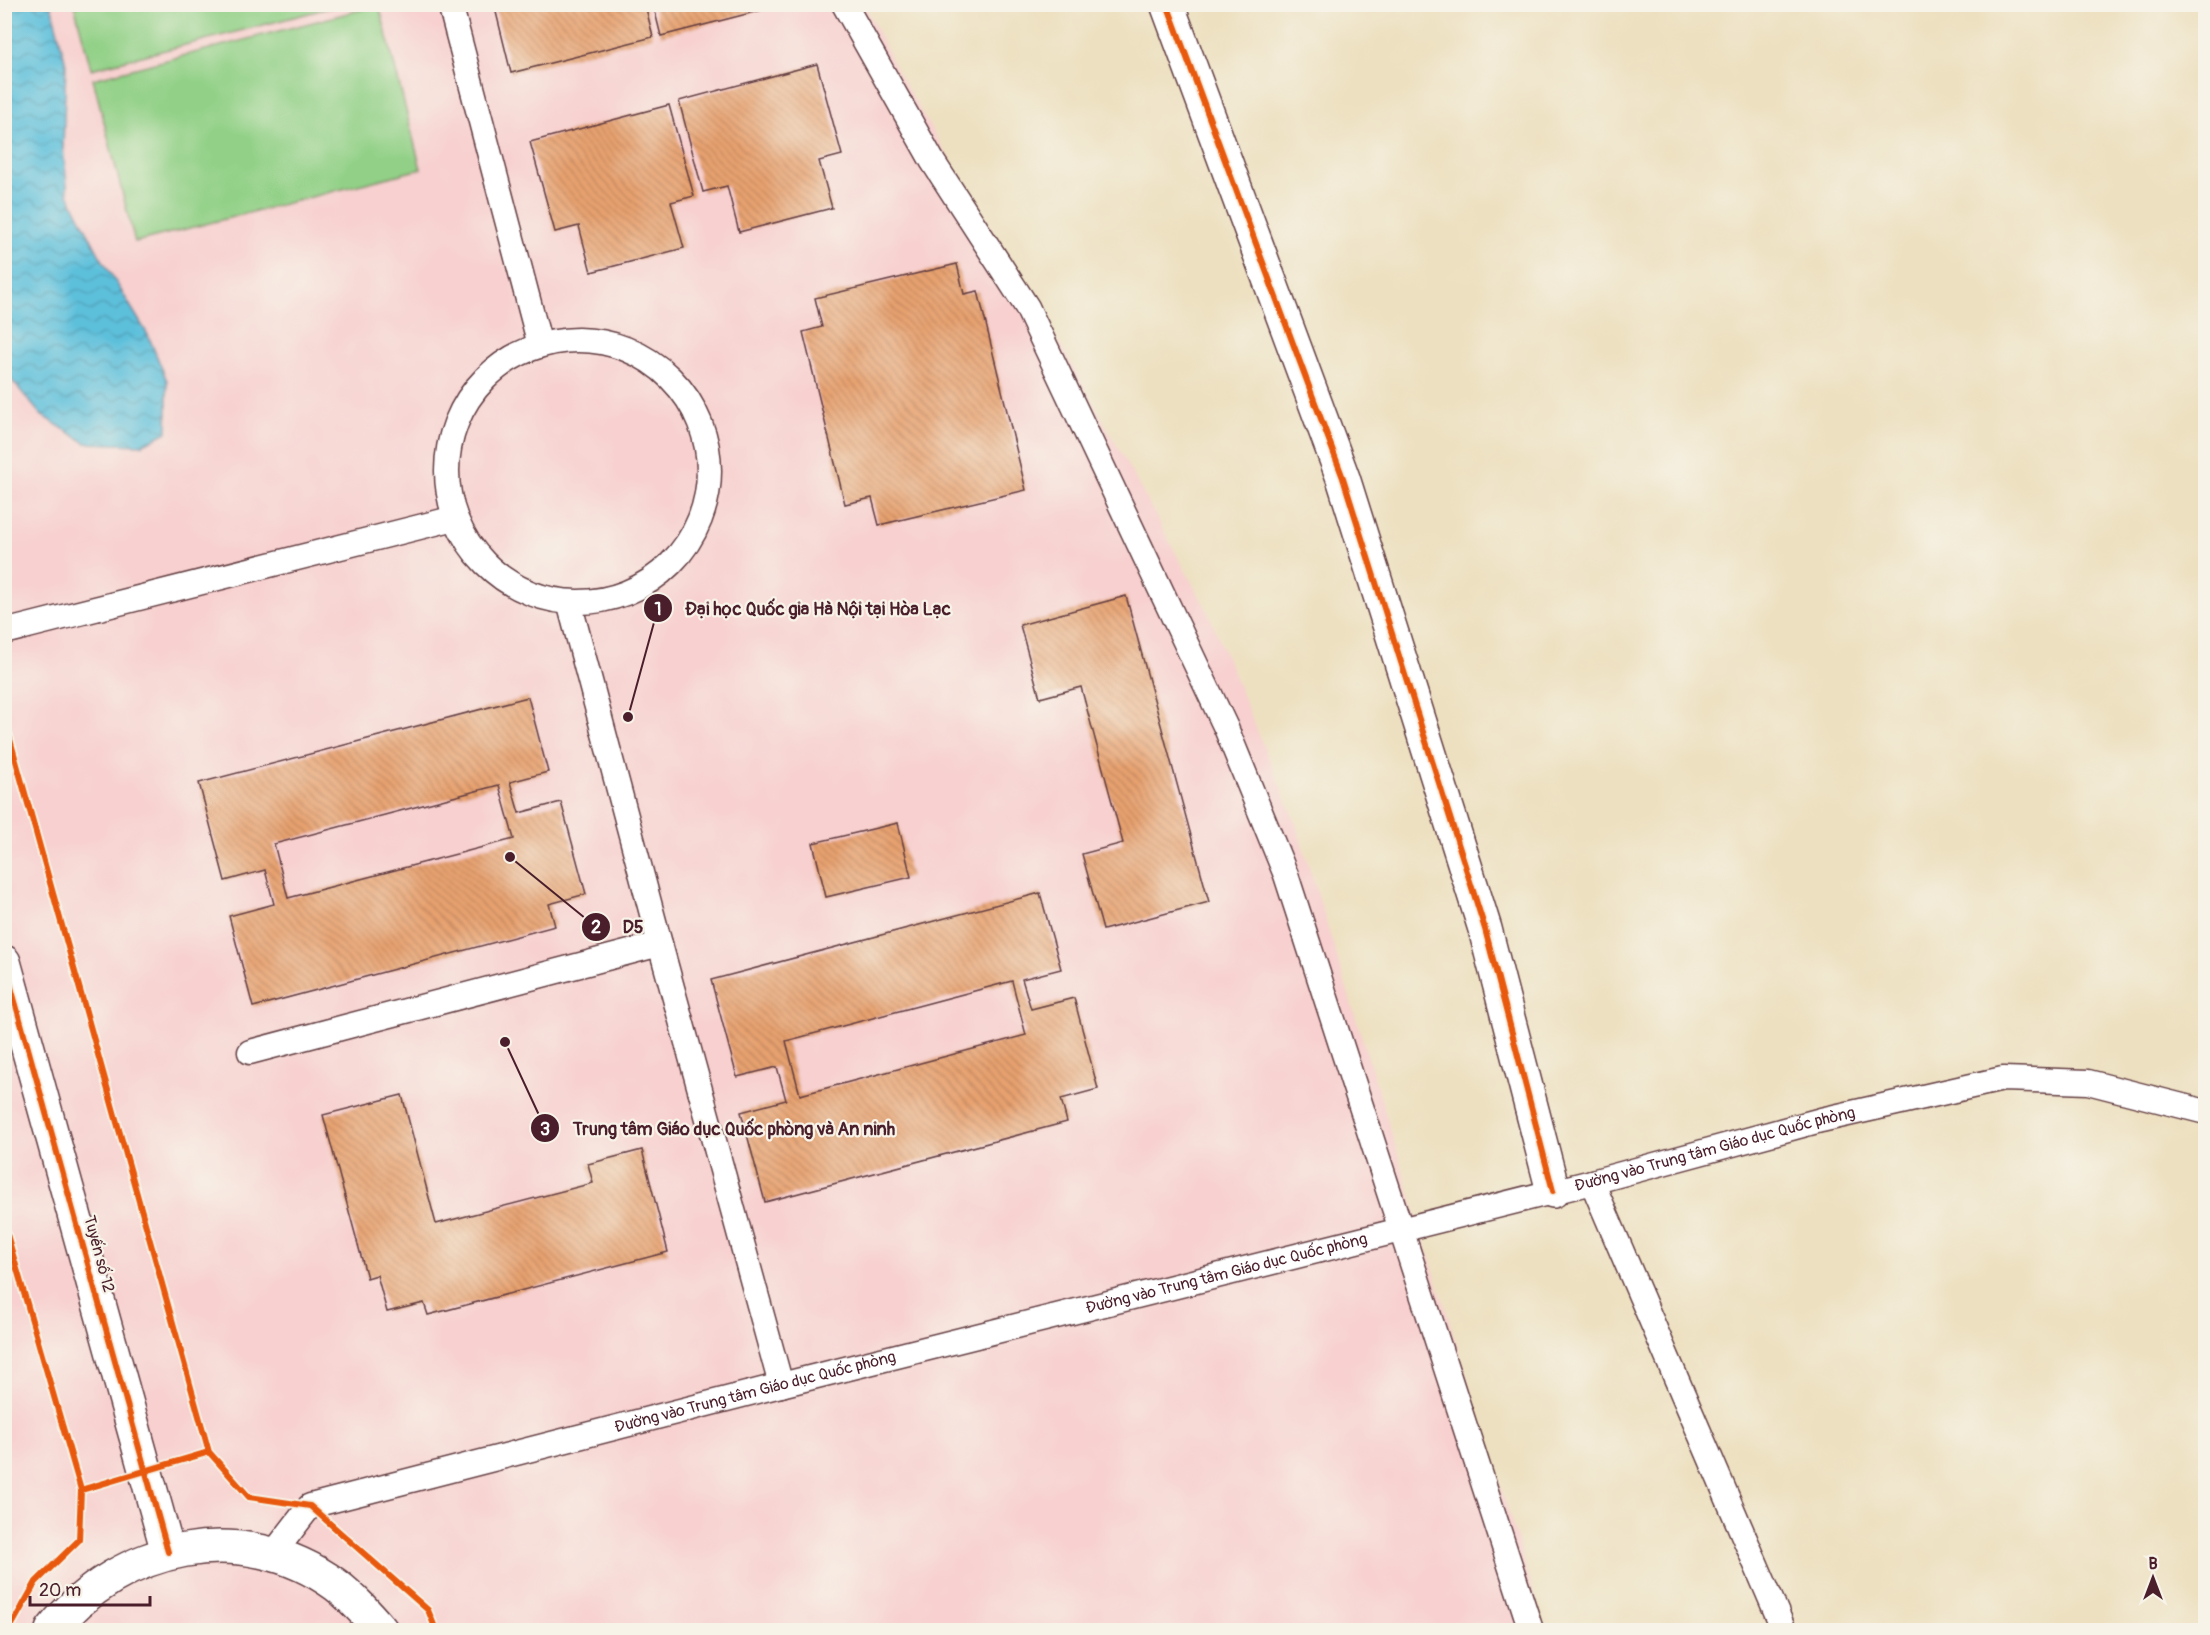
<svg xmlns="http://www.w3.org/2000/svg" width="2210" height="1635" font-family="Pangolin,sans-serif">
	<defs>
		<pattern id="water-waves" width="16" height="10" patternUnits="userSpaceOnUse" patternTransform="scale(1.5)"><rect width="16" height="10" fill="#5dc0db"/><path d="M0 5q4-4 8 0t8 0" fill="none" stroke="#4f9bb2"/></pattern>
		<pattern id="building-back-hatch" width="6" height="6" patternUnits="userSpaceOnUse" patternTransform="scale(1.5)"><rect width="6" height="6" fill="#e8a270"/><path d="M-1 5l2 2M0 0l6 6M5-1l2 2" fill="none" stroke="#be835c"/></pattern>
	</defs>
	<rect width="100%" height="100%" fill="#f7f3e8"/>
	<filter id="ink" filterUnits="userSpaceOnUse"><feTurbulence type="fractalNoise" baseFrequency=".0167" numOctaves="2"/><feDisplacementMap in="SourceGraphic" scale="12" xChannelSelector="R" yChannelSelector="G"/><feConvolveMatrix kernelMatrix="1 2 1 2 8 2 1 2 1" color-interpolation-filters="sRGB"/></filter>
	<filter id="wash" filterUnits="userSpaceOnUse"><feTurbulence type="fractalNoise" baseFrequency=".008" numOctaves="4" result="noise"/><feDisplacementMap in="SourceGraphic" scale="24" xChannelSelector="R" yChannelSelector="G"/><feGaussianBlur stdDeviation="1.35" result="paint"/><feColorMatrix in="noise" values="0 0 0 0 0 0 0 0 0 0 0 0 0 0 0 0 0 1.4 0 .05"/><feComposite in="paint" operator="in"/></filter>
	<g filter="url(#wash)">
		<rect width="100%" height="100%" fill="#ede0c0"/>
		<path fill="#f7d0cf" d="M5,5H865L896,69L1084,385L1207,610L1296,824L1545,1630H5Z"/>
		<path fill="#91d086" stroke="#6e7858" stroke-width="1.5" d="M74,4H341V5L91,69Z
			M379,5L421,169L135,242L93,79Z"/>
		<path fill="url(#water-waves)" stroke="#547083" stroke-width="1.5" d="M4,5H51L66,64L63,148L68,194L100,256L148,335L167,381V432L142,445L86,443L41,415L5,372Z"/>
		<g id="blocks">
			<path fill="url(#building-back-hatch)" fill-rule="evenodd" d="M494,4H645L653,37L511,73Z
				M653,4H782V5L661,36Z
				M817,64L842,155L819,161L832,208L739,232L727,186L703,192L679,101Z
				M669,105L694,196L671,202L684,248L591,272L579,226L555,232L530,142Z
				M957,264L964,294L978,291L1026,490L879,525L872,498L845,504L803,332L822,327L815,298Z
				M1126,596L1209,902L1103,930L1082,854L1123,843L1081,687L1040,698L1020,625Z
				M528,697L548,772L510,782L519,813L561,802L586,894L549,904L555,926L253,1007L229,916L274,904L265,870L225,881L199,783ZM499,785L514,839L288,898L274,844Z
				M898,823L911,877L826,897L813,843Z
				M1040,893L1061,969L1022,979L1031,1009L1074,998L1098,1089L1061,1099L1067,1122L765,1202L741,1112L786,1100L777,1067L737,1077L711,980ZM1012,981L1026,1035L800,1095L786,1041Z
				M402,1095L436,1224L593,1183L588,1164L642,1150L668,1252L428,1315L424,1303L387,1312L377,1275L367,1278L323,1115Z"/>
		</g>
	</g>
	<g filter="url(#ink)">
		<use href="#blocks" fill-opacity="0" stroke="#623c41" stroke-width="1.5"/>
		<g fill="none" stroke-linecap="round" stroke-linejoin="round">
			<defs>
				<g id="service">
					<path d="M450,4L540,345"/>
					<path d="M844,4L933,162L1027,307L1226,728L1286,875L1531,1630"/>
					<circle cx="578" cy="471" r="131"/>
					<path d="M569,602L660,944L781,1385"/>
					<path d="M4,632L455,518"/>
					<path d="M250,1052L660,944"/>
					<path d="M1592,1182L1784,1630"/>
					<path id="s1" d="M273,1554L310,1506L781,1385L1592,1182L1821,1120L2003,1079L2088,1082L2206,1112"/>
				</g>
				<path id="minor" d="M1167,4L1343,478L1485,929L1553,1191
					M4,962L168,1552"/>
				<path id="tertiary" d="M52,1630C120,1544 244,1518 336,1585C353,1598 367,1614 381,1630"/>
			</defs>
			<use href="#service" stroke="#623c41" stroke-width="27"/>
			<use href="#minor" stroke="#623c41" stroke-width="36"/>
			<use href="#tertiary" stroke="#623c41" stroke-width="36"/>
			<use href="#service" stroke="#fff" stroke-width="24"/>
			<use href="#minor" stroke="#fff" stroke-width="33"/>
			<use href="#tertiary" stroke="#fff" stroke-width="33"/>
			<defs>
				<path id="cycleway" d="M1167,4L1343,478L1485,929L1553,1191
					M4,718L209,1452L249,1497L310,1506L428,1610L436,1630
					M4,962L168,1552
					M4,1224L81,1490L79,1540L36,1582L9,1630
					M81,1490L209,1452"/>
			</defs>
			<use href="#cycleway" stroke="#f7f3e8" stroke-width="10"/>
			<use href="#cycleway" stroke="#e8590c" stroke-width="6"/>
		</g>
	</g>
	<g text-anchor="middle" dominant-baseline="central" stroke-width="4.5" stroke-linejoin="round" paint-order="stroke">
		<g font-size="16" fill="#4a1f2b" stroke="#f7f3e8">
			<text stroke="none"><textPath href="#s1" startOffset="1510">Đường vào Trung tâm Giáo dục Quốc phòng</textPath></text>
			<text transform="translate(99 1254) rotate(75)">Tuyến số 12</text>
			<text stroke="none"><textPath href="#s1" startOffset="1006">Đường vào Trung tâm Giáo dục Quốc phòng</textPath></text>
			<text stroke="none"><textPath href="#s1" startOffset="520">Đường vào Trung tâm Giáo dục Quốc phòng</textPath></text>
		</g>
	</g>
	<path fill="none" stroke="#4a1f2b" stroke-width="2" d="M628 717L658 608M510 857L596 927M505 1042L545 1128"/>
	<g fill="#4a1f2b" stroke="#f7f3e8" stroke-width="2">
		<circle cx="628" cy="717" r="6"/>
		<circle cx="510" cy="857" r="6"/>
		<circle cx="505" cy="1042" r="6"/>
		<circle cx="658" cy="608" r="15"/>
		<circle cx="596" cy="927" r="15"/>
		<circle cx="545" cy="1128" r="15"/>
	</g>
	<g font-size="18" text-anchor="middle" font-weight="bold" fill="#fff">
		<text x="658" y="615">1</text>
		<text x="596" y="933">2</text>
		<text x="545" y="1135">3</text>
	</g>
	<g font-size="18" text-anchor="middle" font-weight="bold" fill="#4a1f2b" stroke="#f7f3e8" stroke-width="4.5" stroke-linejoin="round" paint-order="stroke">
		<text x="818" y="615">Đại học Quốc gia Hà Nội tại Hòa Lạc</text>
		<text x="633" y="933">D5</text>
		<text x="734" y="1135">Trung tâm Giáo dục Quốc phòng và An ninh</text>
	</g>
	<rect width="2210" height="1635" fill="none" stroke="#f7f3e8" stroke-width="24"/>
	<g transform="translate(2153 1578)" stroke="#f7f3e8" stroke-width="4.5" paint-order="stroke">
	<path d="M0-4.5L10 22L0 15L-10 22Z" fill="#4a1f2b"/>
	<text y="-9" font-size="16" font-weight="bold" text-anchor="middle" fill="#4a1f2b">B</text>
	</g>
	<path d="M30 1596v9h120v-9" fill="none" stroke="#4a1f2b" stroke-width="3"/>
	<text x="39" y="1596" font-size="18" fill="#4a1f2b" stroke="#f7f3e8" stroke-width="4.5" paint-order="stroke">20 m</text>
</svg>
